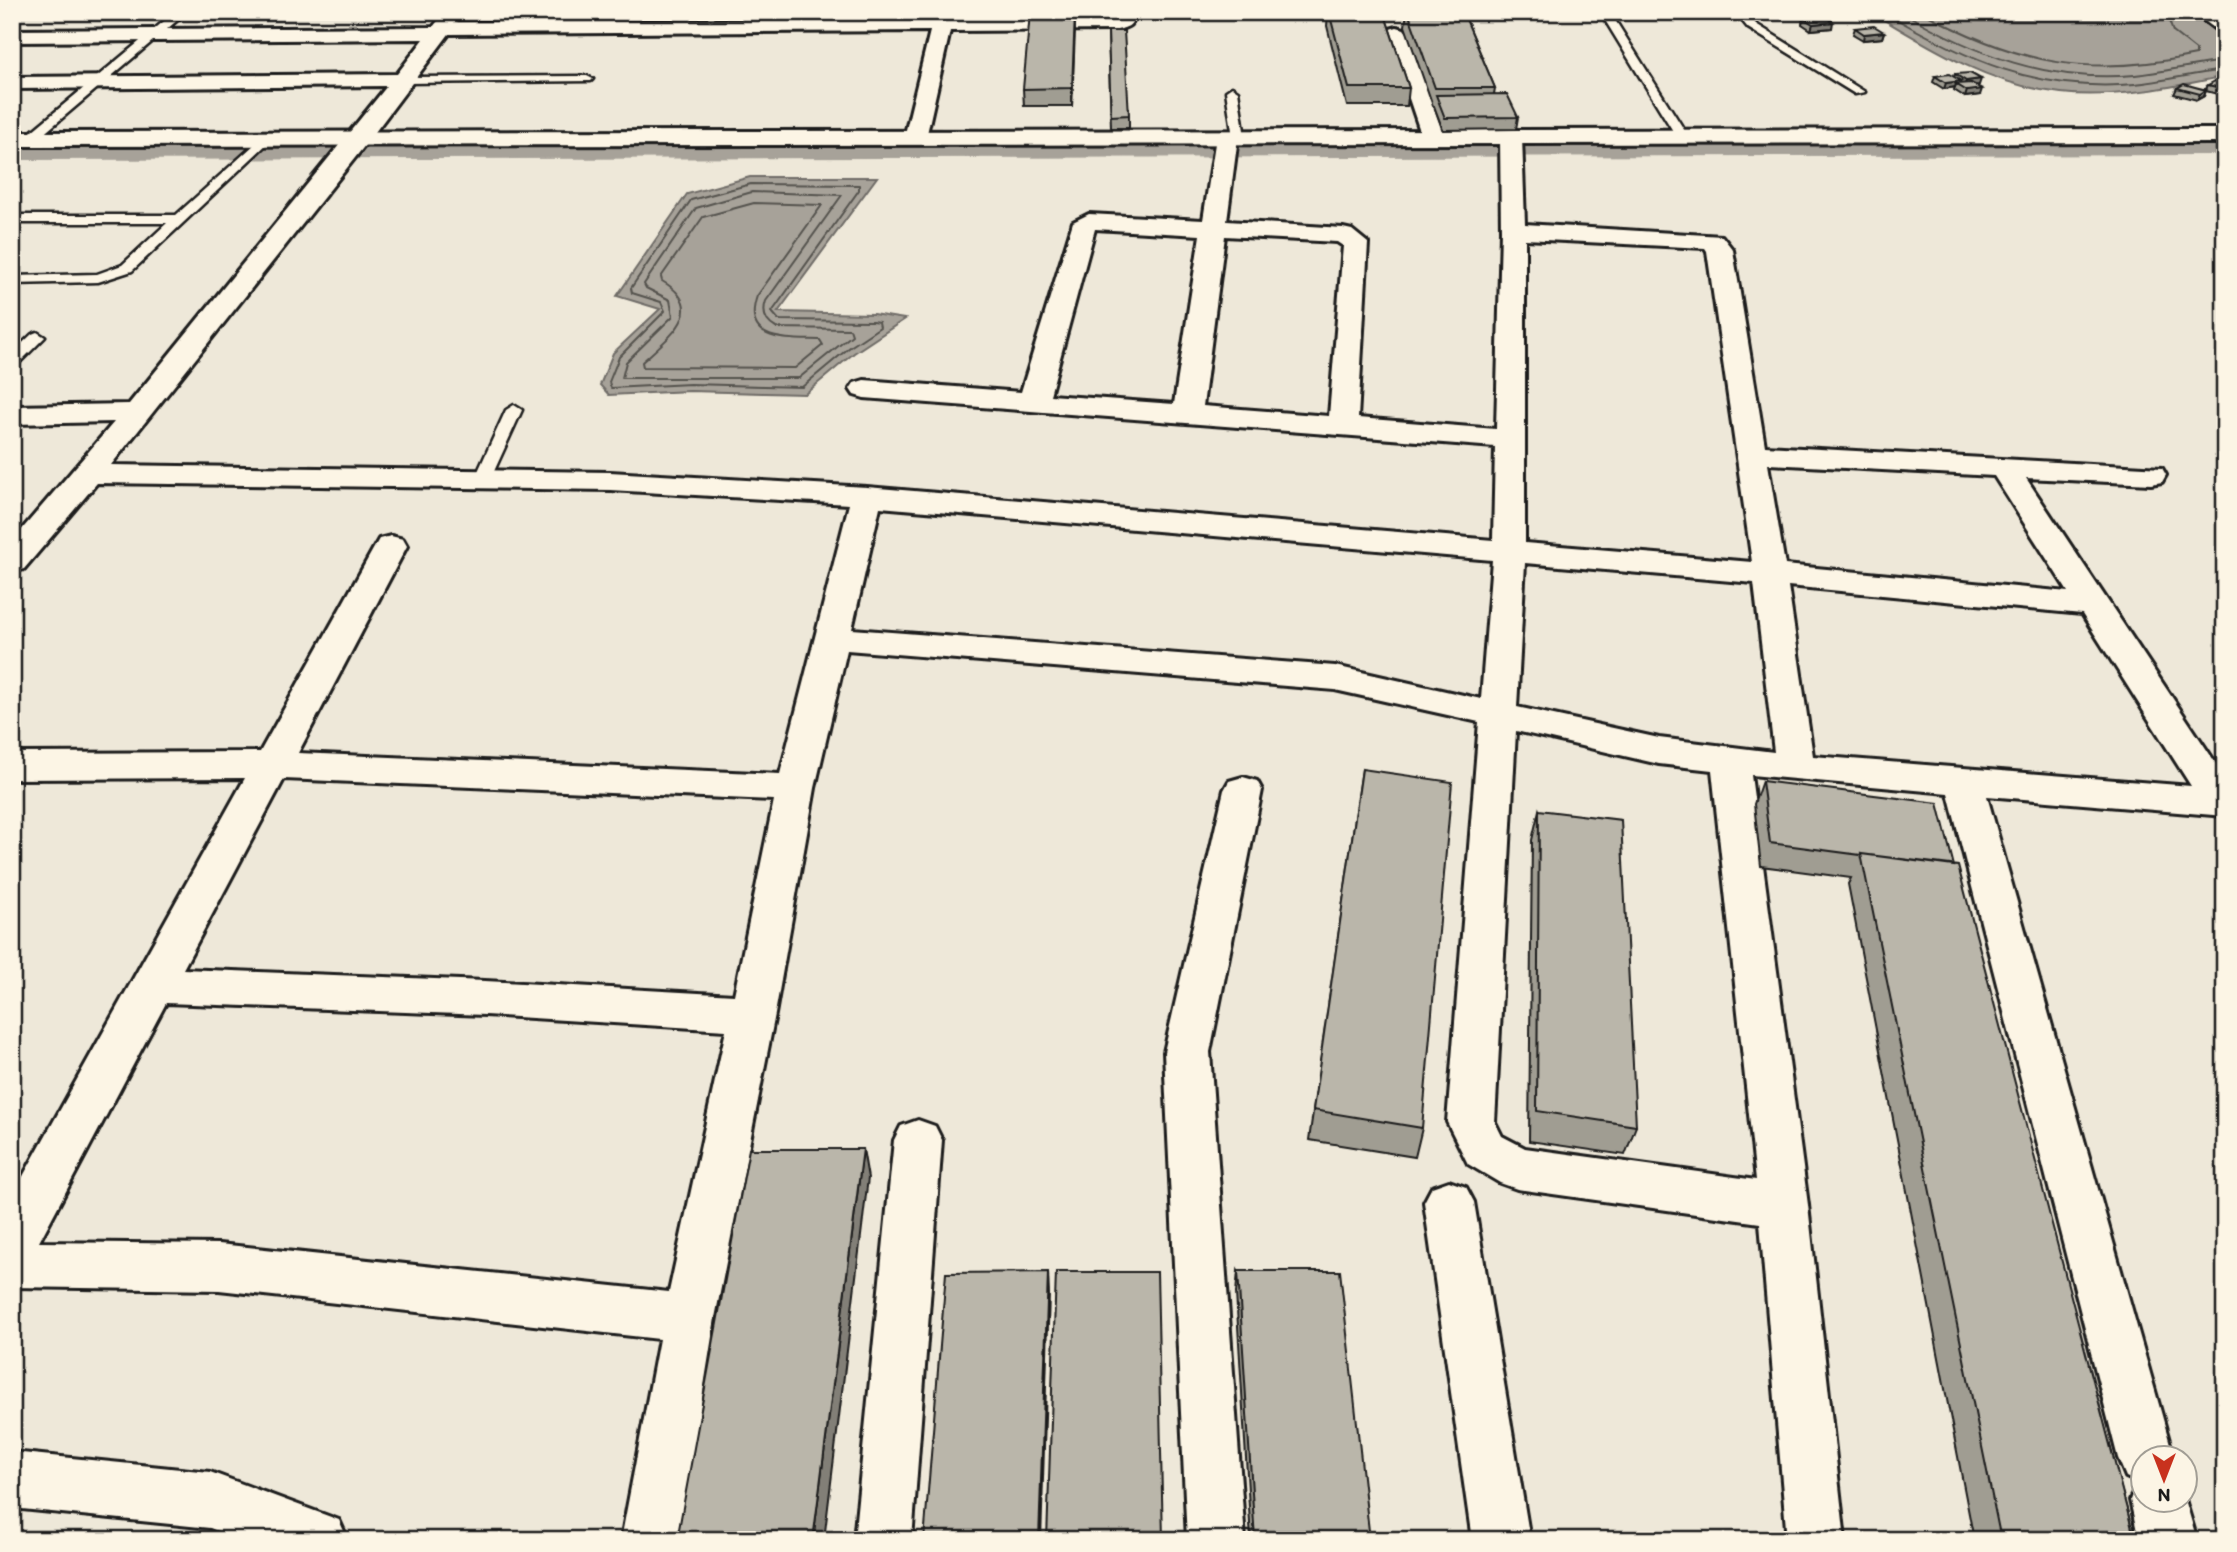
<svg xmlns="http://www.w3.org/2000/svg" width="2237" height="1552" font-family="Itim,sans-serif">
	<rect width="100%" height="100%" fill="#eee8d9"/>
	<filter id="ink" filterUnits="userSpaceOnUse"><feTurbulence type="fractalNoise" baseFrequency=".0143" numOctaves="2"/><feDisplacementMap in="SourceGraphic" scale="14" xChannelSelector="R" yChannelSelector="G"/><feConvolveMatrix kernelMatrix="1 2 1 2 8 2 1 2 1" color-interpolation-filters="sRGB"/></filter>
	<g filter="url(#ink)">
		<path fill="#a7a299" stroke="#6f6c67" stroke-width="2" d="M1871,12H2189L2225,38V76C2175,87 2112,99 2061,93C1991,86 1929,47 1871,12Z
			M750,177H877L778,312L873,314L905,319L854,353L805,394L690,391L609,395L600,385L613,353L660,309L617,296L687,194Z"/>
		<g fill="none" stroke-linecap="round" stroke-linejoin="round">
			<path stroke="#54524e" stroke-width="2" d="M1884,12C1966,60 2038,93 2135,84C2165,81 2195,73 2225,70
				M1902,12C1976,55 2048,83 2135,75C2165,72 2195,64 2225,61
				M1922,12C2018,64 2088,78 2196,55V50L2173,32L2166,12
				M751,184L859,185V190L772,312L779,320L872,321L879,322L880,327L850,347L802,387L690,384L611,388L609,382L619,357L665,311L661,302L632,293L631,288L691,200Z
				M752,192L842,195L766,301C762,313 765,322 776,328L850,329L852,335L799,378H622L626,362L673,316L670,300L646,288L644,284L696,208Z
				M754,203L822,205L757,296C741,343 787,339 820,340L823,345L795,368L643,367L642,362C669,337 710,309 662,281L661,277L703,217Z"/>
			<path fill="#a7a299" fill-rule="evenodd" d="M2225,141V155L12,160V146Z"/>
			<defs>
				<path id="lane" d="M175,12H187L34,142H26V136Z
					M1600,12H1610L1688,136L1686,139L1676,136Z
					M1735,12H1746L1756,24L1865,92L1855,94L1748,28Z
					M587,76L593,79L591,81L404,83L398,80L404,77Z
					M1232,87L1238,91L1245,137L1239,141L1233,137L1226,91Z
					M265,135L269,136V142L132,271L98,282L12,284V276L97,274L122,265L167,223H12V215H176Z
					M37,332L45,337L17,365L12,367V353L32,334Z
					M514,405L522,410L490,480L482,485L476,484L474,480L506,410Z"/>
				<path id="street" d="M445,12H465L457,22L933,19L934,12H954L952,19L1114,18V12H1134C1134,25 1129,27 1117,30L950,31L926,138L923,143H907L904,138L930,31L449,34L366,144L111,465L610,472L867,487L1493,540L1495,447L864,398L854,395L850,389L854,383L864,380L1021,392L1073,222L1089,214L1203,220L1216,137L1219,132H1235L1238,137L1227,221L1343,228L1352,230L1368,243L1358,418L1496,429L1501,231L1500,137L1503,132H1519L1522,137L1525,224L1722,236L1733,250L1765,446L2162,468L2166,475L2162,482L2151,484L2026,478L2225,777V816L1987,796L2174,1458H2142V1500H2184V1496L2197,1540H2139L2130,1500L2137,1482L2126,1477L2118,1458L1948,793L1751,775L1808,1205L1845,1540H1787L1760,1223L1517,1189L1500,1183L1468,1164L1447,1122L1479,722L1335,690L847,650L815,788L775,1014L715,1318L679,1540H621L659,1339L219,1290L12,1287V1196L245,778L12,779V753L260,752L375,546L379,539L391,536L403,539L407,546L298,753L780,774L849,504L610,490L97,483L24,569L12,572V541L114,422L12,424V406L129,404L387,86L12,89V77L397,74L424,39L12,42V30L433,27ZM1095,229L1200,235L1174,404L1050,395ZM1225,236L1337,242L1343,246L1329,416L1203,406ZM1525,239L1705,248L1707,251L1752,562L1525,543ZM1768,464L1994,476L2068,592L1785,565ZM880,507L1492,560L1481,699L1335,666L852,629ZM1525,563L1754,583L1774,752L1659,738L1517,707ZM1788,586L2082,614L2191,786L1813,756ZM1516,731L1659,764L1712,770L1756,1180L1525,1148L1502,1136L1495,1122ZM284,779L774,800L734,995L485,981L183,969ZM166,1003L485,1015L726,1030L669,1292L219,1244L39,1242Z
					M2193,12H2216L2225,18V33L2218,31Z
					M1397,27L1404,29L1407,33L1444,137L1441,142H1425L1422,137L1387,33L1390,29Z
					M1243,777L1257,781L1262,790L1210,1052L1245,1540H1187L1164,1052L1224,790L1229,781Z
					M918,1120L935,1126L942,1140L912,1540H854L894,1140L901,1126Z
					M1449,1181L1466,1187L1474,1202L1530,1540H1472L1424,1202L1432,1187Z
					M12,1452L210,1472L339,1520L348,1540H241L210,1528L12,1508Z"/>
				<path id="secondary" d="M2225,129V143L12,146V132Z"/>
			</defs>
			<use href="#lane" stroke="#1c1c1c" stroke-width="5"/>
			<use href="#street" stroke="#1c1c1c" stroke-width="6"/>
			<use href="#secondary" stroke="#1c1c1c" stroke-width="6"/>
			<use href="#lane" fill="#fcf5e5" fill-rule="evenodd"/>
			<use href="#street" fill="#fcf5e5" fill-rule="evenodd"/>
			<use href="#secondary" fill="#fcf5e5" fill-rule="evenodd"/>
		</g>
		<path fill="#a09d92" stroke="#1c1c1c" stroke-width="2" d="M1328,12H1384L1409,88L1407,106H1347L1327,26Z
			M1407,12H1463L1495,88L1494,94L1518,117L1516,129L1443,130L1434,106H1433L1405,26Z
			M1075,13L1072,106H1024L1023,89Z
			M1803,18L1832,28L1811,30L1802,24Z
			M1855,28L1884,32L1882,38L1863,40L1853,34Z
			M1108,31L1129,115V128H1111Z
			M1955,74L1979,85H1976L1980,95L1965,97L1954,90L1955,87L1944,89L1933,82L1935,76L1954,77Z
			M2225,83V96L2206,91L2204,96L2197,100L2174,94L2177,88L2206,89L2208,85Z
			M1362,769L1422,1128L1415,1157L1309,1140Z
			M1762,781L1954,866L2135,1540H1974L1848,884L1851,878L1761,866L1754,804Z
			M1539,810L1636,1126L1625,1155L1529,1141L1532,840Z
			M1238,1271L1370,1540H1251L1236,1293Z"/>
		<path fill="#827f77" stroke="#1c1c1c" stroke-width="2" d="M1075,13V30L1072,106V88Z
			M1833,22L1832,28L1811,30L1813,24Z
			M1884,32L1882,38L1863,40L1864,34Z
			M1981,79L1979,85L1964,87L1966,81Z
			M1961,81L1959,86L1956,84L1955,87L1944,89L1946,83Z
			M1982,89L1980,95L1965,97L1967,91Z
			M2206,90L2204,96L2197,100L2200,94Z
			M863,1149L868,1178L824,1540H813Z
			M1048,1272L1049,1294L1041,1540H1039Z"/>
		<path fill="#bab6aa" stroke="#1c1c1c" stroke-width="2" d="M1329,12H1384L1409,88H1349Z
			M1408,12H1463L1495,88H1435Z
			M1030,13H1075L1072,88L1023,89Z
			M1824,16L1833,22L1813,24L1803,18Z
			M1874,26L1884,32L1864,34L1855,28Z
			M1108,31H1124L1129,115L1111,116Z
			M1970,73L1981,79L1966,81L1955,74Z
			M1949,74L1961,81L1946,83L1935,76Z
			M2215,81L2225,83V89L2208,85Z
			M1971,83L1982,89L1967,91L1956,84Z
			M2184,84L2206,90L2200,94L2177,88Z
			M1507,94L1518,117L1445,118L1436,95Z
			M1362,769L1452,782L1422,1128L1313,1110Z
			M1762,781L1938,803L1954,866L1861,854V855L1770,843Z
			M1539,810L1621,820L1636,1126L1537,1111Z
			M1861,854L1958,866L2135,1540H2001Z
			M749,1149H863L813,1540H677Z
			M1238,1271H1340L1370,1540H1255Z
			M1048,1272L1039,1540H924L946,1273Z
			M1056,1272H1157L1163,1540H1047Z"/>
	</g>
	<rect width="2237" height="1552" fill="none" stroke="#fcf5e5" stroke-width="42"/>
	<rect x="21" y="21" width="2195" height="1510" fill="none" stroke="#1c1c1c" stroke-width="2.5" filter="url(#ink)"/>
	<g transform="translate(2164 1479) rotate(180)"><circle r="33" fill="#fcf5e5" stroke="#a29e95" stroke-width="2"/>
	<path d="M0-5L12 26L0 18L-12 26Z" fill="#c8321e"/>
	<text y="-10" font-size="19" font-weight="bold" text-anchor="middle" fill="#1c1c1c">N</text>
	</g>
</svg>
